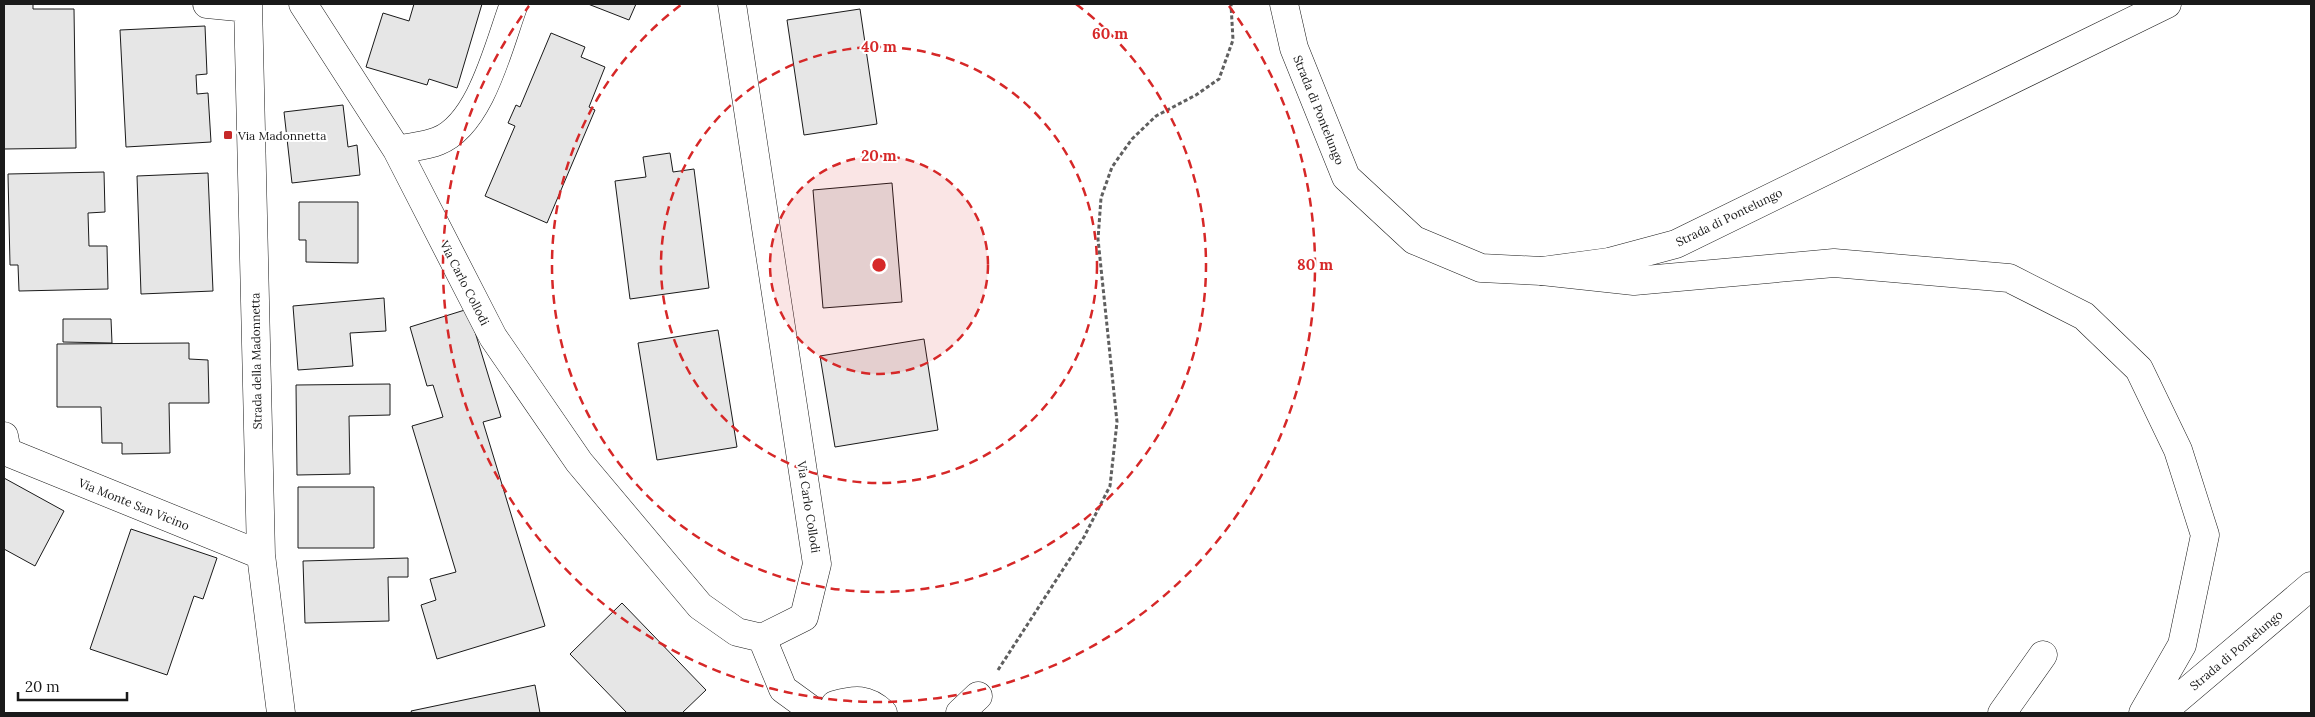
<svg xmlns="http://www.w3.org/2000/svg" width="2315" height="717" font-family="Lora,serif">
	<rect width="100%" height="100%" fill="#fff"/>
	<path fill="#e6e6e6" stroke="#1a1a1a" d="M4,4H33V9H74L76,148L4,149Z
		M414,4H482L457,88L429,79L427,85L366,67L383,13L409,21Z
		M588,4H636L629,20Z
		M860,9L877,124L804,135L787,20Z
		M205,26L207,74L196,75L197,94L208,93L211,142L126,147L120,30Z
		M551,33L585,47L581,57L605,67L589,107L595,110L547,223L485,196L515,126L508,123L516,105L520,107Z
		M343,105L348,147L357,145L360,175L292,183L284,112Z
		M670,153L673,172L694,169L709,288L630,299L615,181L646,177L643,157Z
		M104,172L105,212L88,213L89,246H107L108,289L19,291L18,265H10L8,174Z
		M208,173L213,291L141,294L137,176Z
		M892,183L902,302L823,308L813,190Z
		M299,202H358V263L306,262V240H299Z
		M384,298L386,331L350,333L353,366L298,370L293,306Z
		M468,309L501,417L483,422L545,626L437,659L421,605L436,600L430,579L456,572L412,426L443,417L433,385L427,386L410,327Z
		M63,319H111L112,343L63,342Z
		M718,330L737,447L657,460L638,343Z
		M924,339L938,430L835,447L820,356Z
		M189,343V359L208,360L209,403H169L170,453L122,454V443H102L101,407H57V344Z
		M390,384V415L349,416L350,474L297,475L296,385Z
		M4,478L64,511L35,566L4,549Z
		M298,487H374V548H298Z
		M131,529L217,558L203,599L194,596L167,675L90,649Z
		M408,558V577H388L389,621L305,623L303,561Z
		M622,603L706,690L682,713H627L570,654Z
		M535,685L540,713H412L411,711Z"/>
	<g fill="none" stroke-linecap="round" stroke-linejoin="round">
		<defs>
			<path id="minor" d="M207,4L248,8
				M248,4L261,555L281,713
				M303,4L397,150L493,337L579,462L700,606L737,632L762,638L804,617L817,564L732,4
				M397,150C410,147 426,146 438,141C481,124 499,44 514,4
				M4,436L7,452L261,555
				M762,638L783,689L816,713
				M832,713L835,705C855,699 867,698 883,713
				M960,713L978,696
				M2002,713L2043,655"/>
			<path id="major" d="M1284,4L1294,48L1346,177L1414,240L1481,268L1542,271L1609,262L1676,244L2167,4"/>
			<path id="highway" d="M1542,271L1634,281L1834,263L2009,278L2084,316L2139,369L2178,450L2205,535L2182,645L2143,713
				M2161,713L2311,586"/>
		</defs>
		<use href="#minor" stroke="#1a1a1a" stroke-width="29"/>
		<use href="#major" stroke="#1a1a1a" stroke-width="29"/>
		<use href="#highway" stroke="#1a1a1a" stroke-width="29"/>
		<path stroke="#5f5f5f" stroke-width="3" stroke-dasharray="4 2.5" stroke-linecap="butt" d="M998,670L1084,537L1110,486L1117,422L1098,239L1101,198L1112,167L1132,139L1156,116L1196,95L1219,79L1233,40L1231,4"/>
		<use href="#minor" stroke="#fff" stroke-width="28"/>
		<use href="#major" stroke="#fff" stroke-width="28"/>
		<use href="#highway" stroke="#fff" stroke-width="28"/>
	</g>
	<circle cx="879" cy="265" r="109" fill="#d62828" fill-opacity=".12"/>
	<g fill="none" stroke="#d62828" stroke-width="2.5" stroke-dasharray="9 6">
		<circle cx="879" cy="265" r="109"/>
		<circle cx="879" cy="265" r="218"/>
		<path d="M1076 4A327 327 0 1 1 682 4"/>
		<path d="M1229 6A436 436 0 1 1 529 6"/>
	</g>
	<rect fill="#c62828" stroke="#fff" stroke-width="2" x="223" y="130" width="10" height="10" rx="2.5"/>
	<g text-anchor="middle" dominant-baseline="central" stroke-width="4" stroke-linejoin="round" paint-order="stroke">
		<g font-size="12" fill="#1a1a1a" stroke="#fff">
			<text transform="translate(1319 110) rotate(68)">Strada di Pontelungo</text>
			<text transform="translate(1729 217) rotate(-26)">Strada di Pontelungo</text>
			<text transform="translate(465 283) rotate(63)">Via Carlo Collodi</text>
			<text transform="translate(256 361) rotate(-91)">Strada della Madonnetta</text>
			<text transform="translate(134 504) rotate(22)">Via Monte San Vicino</text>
			<text transform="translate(809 507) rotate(81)">Via Carlo Collodi</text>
			<text transform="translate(2236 650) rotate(-40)">Strada di Pontelungo</text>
		</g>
		<g font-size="12" fill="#1a1a1a" stroke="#fff" text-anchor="start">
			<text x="238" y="135">Via Madonnetta</text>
		</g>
	</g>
	<circle cx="879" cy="265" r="8" fill="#d62828" stroke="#fff" stroke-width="2.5"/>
	<g font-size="15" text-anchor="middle" font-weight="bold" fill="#d62828" stroke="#fff" stroke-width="4" stroke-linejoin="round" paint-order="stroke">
		<text x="1110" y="39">60 m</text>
		<text x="879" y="52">40 m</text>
		<text x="879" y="161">20 m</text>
		<text x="1315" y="270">80 m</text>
	</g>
	<rect width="2315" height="717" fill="none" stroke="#1a1a1a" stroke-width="10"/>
	<path d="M18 692v8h109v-8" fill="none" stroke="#1a1a1a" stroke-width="2.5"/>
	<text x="25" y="692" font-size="15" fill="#1a1a1a" stroke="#ffffff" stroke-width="4" paint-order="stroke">20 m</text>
</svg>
